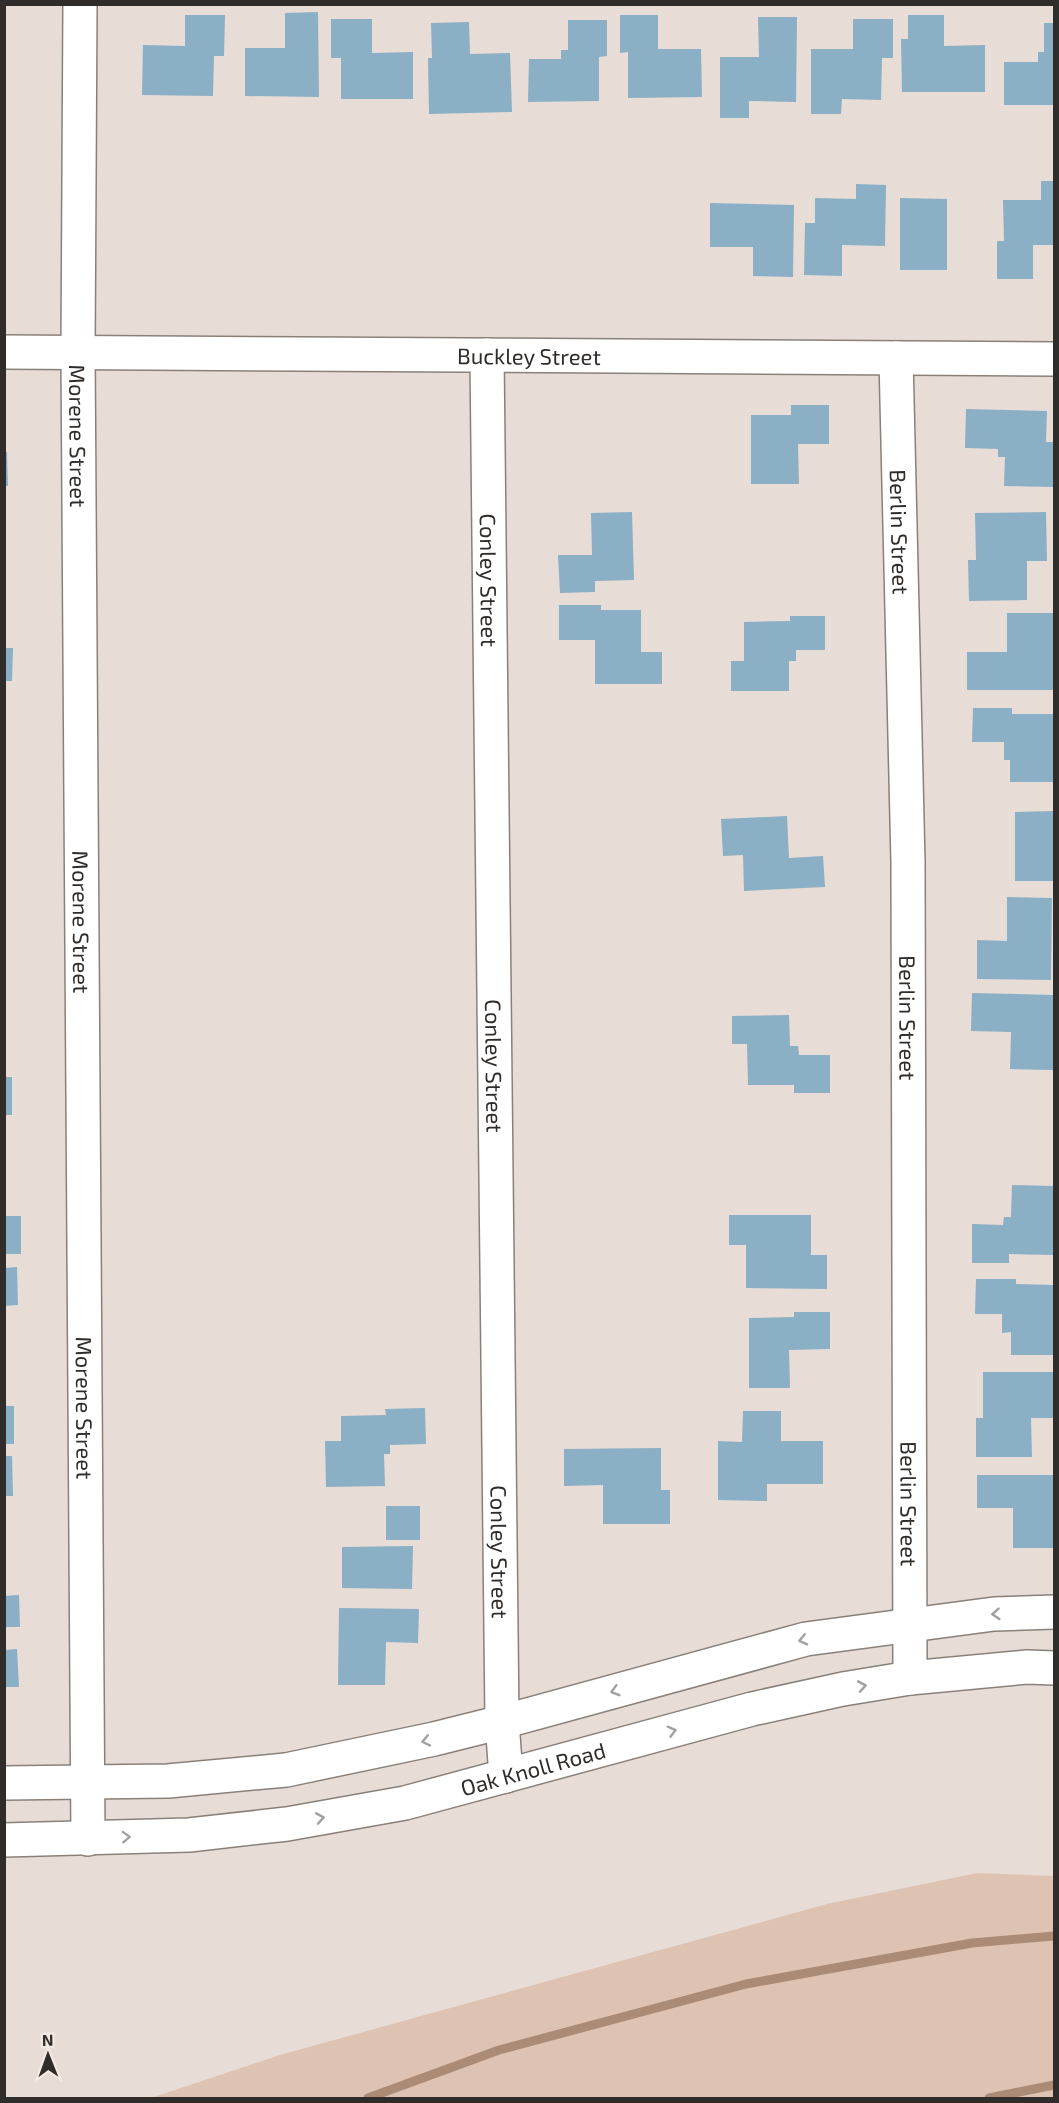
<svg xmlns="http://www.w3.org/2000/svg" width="1059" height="2103" font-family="'Exo 2',sans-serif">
	<rect width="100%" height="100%" fill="#e7dcd6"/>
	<path fill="#dec3b2" d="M977,1873L1054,1876V2098H151L280,2055L827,1904Z"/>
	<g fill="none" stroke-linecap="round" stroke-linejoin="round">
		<path stroke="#ac8b76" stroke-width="9" d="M368,2098L499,2050L746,1984L972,1943L1054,1936
			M989,2098L1054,2085"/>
	</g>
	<path fill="#8bafc5" d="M318,12L319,97L245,96V48H285V13Z
		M185,15H225L224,56H214L213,96L142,95L143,45L185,46Z
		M620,15H658V49H701L702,97L628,98V52L620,53Z
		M908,15H944V46L985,45V92H902L901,39H908Z
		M758,17H797L796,102L749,101V118H720V57H759Z
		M331,19H372V53L413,52V99H341V58H331Z
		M853,19H893V58H882L881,100L842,99L841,114H811V49H853Z
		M568,20H607V56L599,57V101L528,102L529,59H561V50H568Z
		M469,22L470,54L510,53L512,112L429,114L428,58H432L431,23Z
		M1044,23H1054V105H1004V62H1038V52H1044Z
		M1041,181H1054V245H1033V279H997V241H1004L1003,200H1041Z
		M856,184L886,185L885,246L842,245V276L804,275L805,223H815V198L856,199Z
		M900,198L947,199V270H900Z
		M710,203L794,205L793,277L753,276V247H710Z
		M791,405H829V444H798L799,484H751V415H791Z
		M966,409L1047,411L1046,442H1054V487L1004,486L1005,457H998V449L965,448Z
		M4,452H7L8,486H4Z
		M632,512L634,580L595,581V592L560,593L558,555H592L591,513Z
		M1046,512L1047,561H1027V600L969,601L968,560H976L975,513Z
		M559,605H601V610H641V652H662V684H595V640H559Z
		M1007,613H1054V690H967V652H1007Z
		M790,616H825V650H796V661H789V691H731V661H744V622L790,621Z
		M4,648H13L12,681H4Z
		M973,708H1012V714H1053L1054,782H1010V760H1004V742H972Z
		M1054,811V881H1015V812Z
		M787,816L789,858L823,856L825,887L744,891L743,855L723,856L721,819Z
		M1007,897L1052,898L1051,980L977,979V940L1007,941Z
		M972,993L1054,995L1053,1070L1010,1069L1011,1032L971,1031Z
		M789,1015L790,1046H798L799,1055H830V1093H794V1085H748L747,1044H732V1016Z
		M4,1077H12V1115H4Z
		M1012,1185L1054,1186V1255L1009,1254V1263H972V1224L1003,1225L1004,1217H1011Z
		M729,1215H811V1255H827V1289L746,1288V1245H729Z
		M4,1216H21V1254H4Z
		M17,1267L18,1305L4,1306V1268Z
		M976,1279H1016V1284L1054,1285V1355H1011V1332L1002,1333V1314H975Z
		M794,1312H830V1349L789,1350L790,1388H749V1318L794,1317Z
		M983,1372H1054V1418H1031L1032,1457H976V1418H983Z
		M4,1406H14V1444H4Z
		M425,1408L426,1444L390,1445V1454H384L385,1486L326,1487L325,1441H341V1416L386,1415L385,1409Z
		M743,1411H781V1441H823V1484H767V1501L718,1500V1441L742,1442Z
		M661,1448V1490H670V1524H603V1485L564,1486V1449Z
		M4,1456H12L13,1496H4Z
		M977,1475H1054V1548H1013V1508H977Z
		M386,1506H420V1540H386Z
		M413,1546L412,1589L342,1588V1547Z
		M19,1595L20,1627H4V1596Z
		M339,1608L419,1609L418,1643L386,1642L385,1685H338Z
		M17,1649L19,1687H4V1650Z"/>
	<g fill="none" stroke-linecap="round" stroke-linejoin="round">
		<defs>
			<g id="minor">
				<path id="s1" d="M80,4L78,352L88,1839"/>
				<path id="s2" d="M4,352L1054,359"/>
				<path id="s3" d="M487,355L502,1722L506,1776"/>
				<path id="s4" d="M896,358L908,862L910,1678"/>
			</g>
			<g id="tertiary">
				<path d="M4,1783L168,1781L286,1770L434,1739L502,1722L806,1639L994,1614L1054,1612"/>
				<path id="s5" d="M4,1840L189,1835L287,1824L405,1803L752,1709L843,1689L910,1678L1027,1667L1054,1668"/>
			</g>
		</defs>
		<use href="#minor" stroke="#8a807a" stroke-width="36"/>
		<use href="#tertiary" stroke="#8a807a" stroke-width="36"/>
		<use href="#minor" stroke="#fff" stroke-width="33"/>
		<use href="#tertiary" stroke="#fff" stroke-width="33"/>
	</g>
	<defs><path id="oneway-chevron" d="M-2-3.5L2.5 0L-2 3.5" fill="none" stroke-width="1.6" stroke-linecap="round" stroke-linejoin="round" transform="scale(1.5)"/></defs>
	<g stroke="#a2a09f">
		<use href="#oneway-chevron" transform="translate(996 1614) rotate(176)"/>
		<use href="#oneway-chevron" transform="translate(803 1640) rotate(167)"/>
		<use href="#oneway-chevron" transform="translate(862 1686) rotate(-10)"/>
		<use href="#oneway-chevron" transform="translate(615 1691) rotate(164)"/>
		<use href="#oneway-chevron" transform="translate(672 1731) rotate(-15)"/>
		<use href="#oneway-chevron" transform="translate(426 1741) rotate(168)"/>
		<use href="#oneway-chevron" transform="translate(320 1818) rotate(-10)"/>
		<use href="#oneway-chevron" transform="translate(126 1837) rotate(-2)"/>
	</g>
	<g text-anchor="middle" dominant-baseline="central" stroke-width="4.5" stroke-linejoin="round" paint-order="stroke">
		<g font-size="22" fill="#302c29" stroke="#f4e9e3">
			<text stroke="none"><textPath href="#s2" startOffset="525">Buckley Street</textPath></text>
			<text stroke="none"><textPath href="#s1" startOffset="432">Morene Street</textPath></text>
			<text stroke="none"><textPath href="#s4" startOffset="174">Berlin Street</textPath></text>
			<text stroke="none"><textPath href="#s3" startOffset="225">Conley Street</textPath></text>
			<text stroke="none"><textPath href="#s1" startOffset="918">Morene Street</textPath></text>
			<text stroke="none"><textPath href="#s4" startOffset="660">Berlin Street</textPath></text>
			<text stroke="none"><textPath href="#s3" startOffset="711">Conley Street</textPath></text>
			<text stroke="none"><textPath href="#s1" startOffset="1404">Morene Street</textPath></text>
			<text stroke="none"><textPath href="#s4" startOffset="1146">Berlin Street</textPath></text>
			<text stroke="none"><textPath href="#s3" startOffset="1197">Conley Street</textPath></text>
			<text stroke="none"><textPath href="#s5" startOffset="536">Oak Knoll Road</textPath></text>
		</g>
	</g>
	<rect width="1059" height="2103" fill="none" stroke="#302c29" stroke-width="12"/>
	<g transform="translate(48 2055) rotate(359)" stroke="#f4e9e3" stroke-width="4.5" paint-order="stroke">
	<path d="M0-4.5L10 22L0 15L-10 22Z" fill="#302c29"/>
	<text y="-9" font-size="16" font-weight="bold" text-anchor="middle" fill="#302c29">N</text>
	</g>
</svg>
